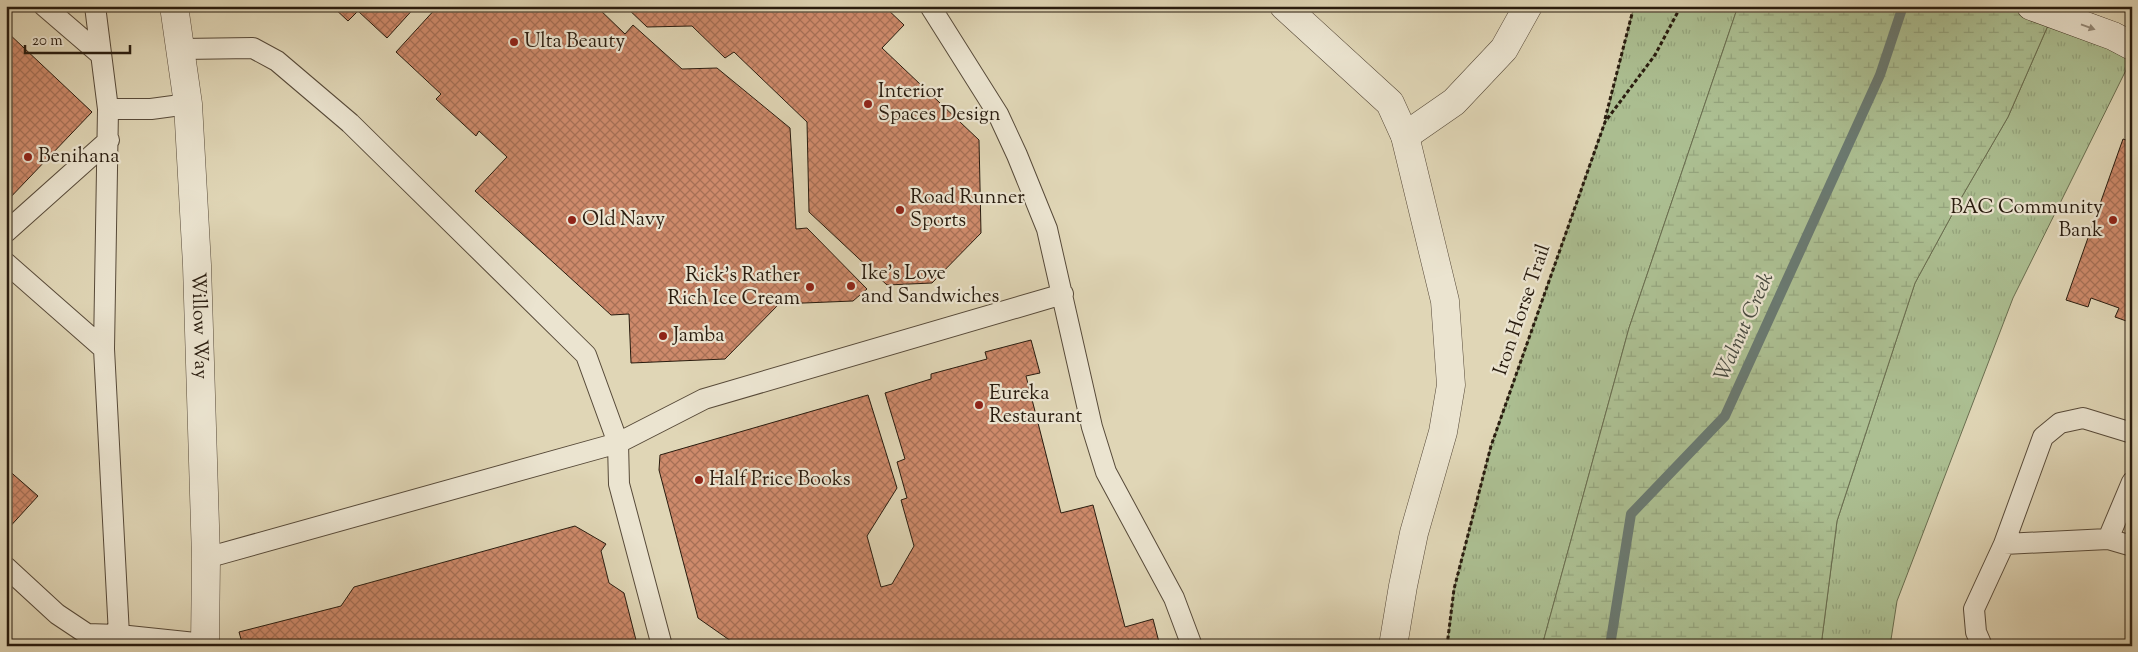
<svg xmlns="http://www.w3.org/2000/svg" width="2138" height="652" font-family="'Sorts Mill Goudy',serif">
	<defs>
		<pattern id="grass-tufts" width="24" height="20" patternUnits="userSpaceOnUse" patternTransform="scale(1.25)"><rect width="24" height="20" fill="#acbf92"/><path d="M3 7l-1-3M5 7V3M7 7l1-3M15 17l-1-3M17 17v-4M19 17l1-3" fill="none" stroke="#94a47d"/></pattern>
		<pattern id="wetland-marsh" width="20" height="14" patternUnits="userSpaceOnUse" patternTransform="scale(1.25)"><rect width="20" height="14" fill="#acbf92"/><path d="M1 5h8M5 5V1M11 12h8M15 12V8" fill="none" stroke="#94a47d"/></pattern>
		<pattern id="building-cross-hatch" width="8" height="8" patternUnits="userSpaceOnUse" patternTransform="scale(1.25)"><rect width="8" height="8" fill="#ce8a6b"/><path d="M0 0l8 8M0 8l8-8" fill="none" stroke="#a77056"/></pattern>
	</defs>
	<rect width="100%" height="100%" fill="#e0d6b6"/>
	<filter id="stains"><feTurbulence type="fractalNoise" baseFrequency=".004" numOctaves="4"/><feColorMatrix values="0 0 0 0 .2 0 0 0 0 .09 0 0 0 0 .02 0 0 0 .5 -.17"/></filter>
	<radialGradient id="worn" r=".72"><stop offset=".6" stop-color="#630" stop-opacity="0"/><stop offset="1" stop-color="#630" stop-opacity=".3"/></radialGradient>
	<path fill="url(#grass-tufts)" stroke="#6a6e50" d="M1634,6H1738L1629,328L1542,646H1447L1454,589L1491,446L1605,122Z
		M2053,14L2132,58L2013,298L1897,601L1890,646H1821L1837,521L1915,283L1960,200L2008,117Z"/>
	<path fill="url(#wetland-marsh)" stroke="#6a6e50" d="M1738,6H2031L2053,14L2008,117L1960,200L1915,283L1837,521L1821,646H1542L1629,328Z"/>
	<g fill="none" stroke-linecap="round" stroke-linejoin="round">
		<path stroke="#6a7a72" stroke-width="10" d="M1610,646L1631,514L1725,416L1880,75L1903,6"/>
	</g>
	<path fill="url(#building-cross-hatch)" stroke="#291c0f" d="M332,6H416L387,38L358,11L348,21Z
		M438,6H596L625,34L633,25L682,69L717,68L790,128L796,229L807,228L867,289L853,301L779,304L725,359L631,363L629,314L611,315L475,191L507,157L479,131L476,136L436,99L441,94L396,52Z
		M625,6H884L904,25L882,48L979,140L981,233L932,283L887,285L809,212L807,122L734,52L725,58L692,26L647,27Z
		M6,31L92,112L6,202Z
		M2123,139L2132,142V323L2115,317L2119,308L2091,298L2088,307L2066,300Z
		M1031,340L1040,373L1026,376L1061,513L1093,505L1125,627L1153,619L1160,646H738L698,618L659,470L660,455L868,395L897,488L867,536L881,587L892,584L914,546L901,500L907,498L897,462L905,459L885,393L931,379V374L987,359L985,352Z
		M6,468L38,496L6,531Z
		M575,526L606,544L601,551L609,583L624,593L637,644L635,646H243L239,632L341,606L354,587Z"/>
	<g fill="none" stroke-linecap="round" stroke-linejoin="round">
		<defs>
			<path id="lane" d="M44,6L101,55
				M95,6L108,109L104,349L119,635L205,644
				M930,6L998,114L1017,155L1047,229L1092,427L1106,472L1174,598L1192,646
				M181,49L253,48L277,61L350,123L586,355L618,443L619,484L662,646
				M108,109H151L188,104
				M6,232L109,140
				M6,263L104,349
				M2108,539L2132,482
				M2004,544L2108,539L2132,546
				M206,558L618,443L704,399L1063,294
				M6,567L57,614L87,634L119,635
				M1982,646L1976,632L1974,609L2004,544L2043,437L2060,423L2083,418L2132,433"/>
			<g id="street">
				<path id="s1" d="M174,6L188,104L197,265L206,558L205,646"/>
				<path d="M1284,6L1390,103L1405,136L1445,301L1451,385L1443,432L1414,533L1403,586L1393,646"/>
				<path d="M1405,136L1454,102L1504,49L1528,6"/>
			</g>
			<path id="secondary" d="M2031,6L2113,36L2132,46"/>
		</defs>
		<use href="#lane" stroke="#574a39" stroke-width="22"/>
		<use href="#street" stroke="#574a39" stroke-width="29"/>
		<use href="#secondary" stroke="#291c0f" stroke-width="29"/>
		<path stroke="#291c0f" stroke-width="3" stroke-dasharray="4 2.5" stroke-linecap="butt" d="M1605,119L1634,6
			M1447,646L1454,589L1491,446L1605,122L1655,55L1681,6"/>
		<use href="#lane" stroke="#ebe4d0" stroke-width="20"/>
		<use href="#street" stroke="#ebe4d0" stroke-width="28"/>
		<use href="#secondary" stroke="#ebe4d0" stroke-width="28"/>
	</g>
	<defs><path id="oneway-solid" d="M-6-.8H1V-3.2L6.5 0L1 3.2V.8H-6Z" transform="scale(1.25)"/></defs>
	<use fill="#948a79" href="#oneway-solid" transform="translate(2088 27) rotate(20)"/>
	<g fill="#8f2418" stroke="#ebe4d0" stroke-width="2">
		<circle cx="514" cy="42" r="5"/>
		<circle cx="868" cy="104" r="5"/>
		<circle cx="28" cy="157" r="5"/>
		<circle cx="900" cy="210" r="5"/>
		<circle cx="572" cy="220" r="5"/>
		<circle cx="2113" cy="220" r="5"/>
		<circle cx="851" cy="286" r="5"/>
		<circle cx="810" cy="287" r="5"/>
		<circle cx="663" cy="336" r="5"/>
		<circle cx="979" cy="405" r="5"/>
		<circle cx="699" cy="480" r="5"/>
	</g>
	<g text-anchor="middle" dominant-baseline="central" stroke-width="4.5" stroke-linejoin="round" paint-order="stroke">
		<g font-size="20" fill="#291c0f" stroke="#ebe4d0" text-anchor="start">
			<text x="524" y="42">Ulta Beauty</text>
			<text x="878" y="92">Interior<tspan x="878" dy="23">Spaces Design</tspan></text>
			<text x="38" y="157">Benihana</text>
			<text x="910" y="198">Road Runner<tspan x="910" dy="23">Sports</tspan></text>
			<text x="2103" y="208" text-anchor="end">BAC Community<tspan x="2103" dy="23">Bank</tspan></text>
			<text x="582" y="220">Old Navy</text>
			<text x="861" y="274">Ike's Love<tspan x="861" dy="23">and Sandwiches</tspan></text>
			<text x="800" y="276" text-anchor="end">Rick's Rather<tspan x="800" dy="23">Rich Ice Cream</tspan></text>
			<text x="673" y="336">Jamba</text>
			<text x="989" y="394">Eureka<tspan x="989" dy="23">Restaurant</tspan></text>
			<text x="709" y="480">Half Price Books</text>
		</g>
		<g font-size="20" fill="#291c0f" stroke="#ebe4d0">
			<text transform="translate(1523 310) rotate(-71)">Iron Horse Trail</text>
			<text stroke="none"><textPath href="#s1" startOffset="321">Willow Way</textPath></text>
		</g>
		<g font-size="21" font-style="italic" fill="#494b41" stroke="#ebe4d0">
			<text transform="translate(1745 327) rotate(-66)">Walnut Creek</text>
		</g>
	</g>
	<rect width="2138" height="652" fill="none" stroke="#e0d6b6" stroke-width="25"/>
	<rect x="8" y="8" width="2123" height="637" fill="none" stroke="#291c0f" stroke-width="2.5"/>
	<rect x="12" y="12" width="2113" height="627" fill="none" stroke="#291c0f"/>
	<path d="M25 45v8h105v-8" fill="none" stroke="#291c0f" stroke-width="2.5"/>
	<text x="32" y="45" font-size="15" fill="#291c0f" stroke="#ebe4d0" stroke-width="4" paint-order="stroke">20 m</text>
	<rect width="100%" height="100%" filter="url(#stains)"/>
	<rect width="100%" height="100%" fill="url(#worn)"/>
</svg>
